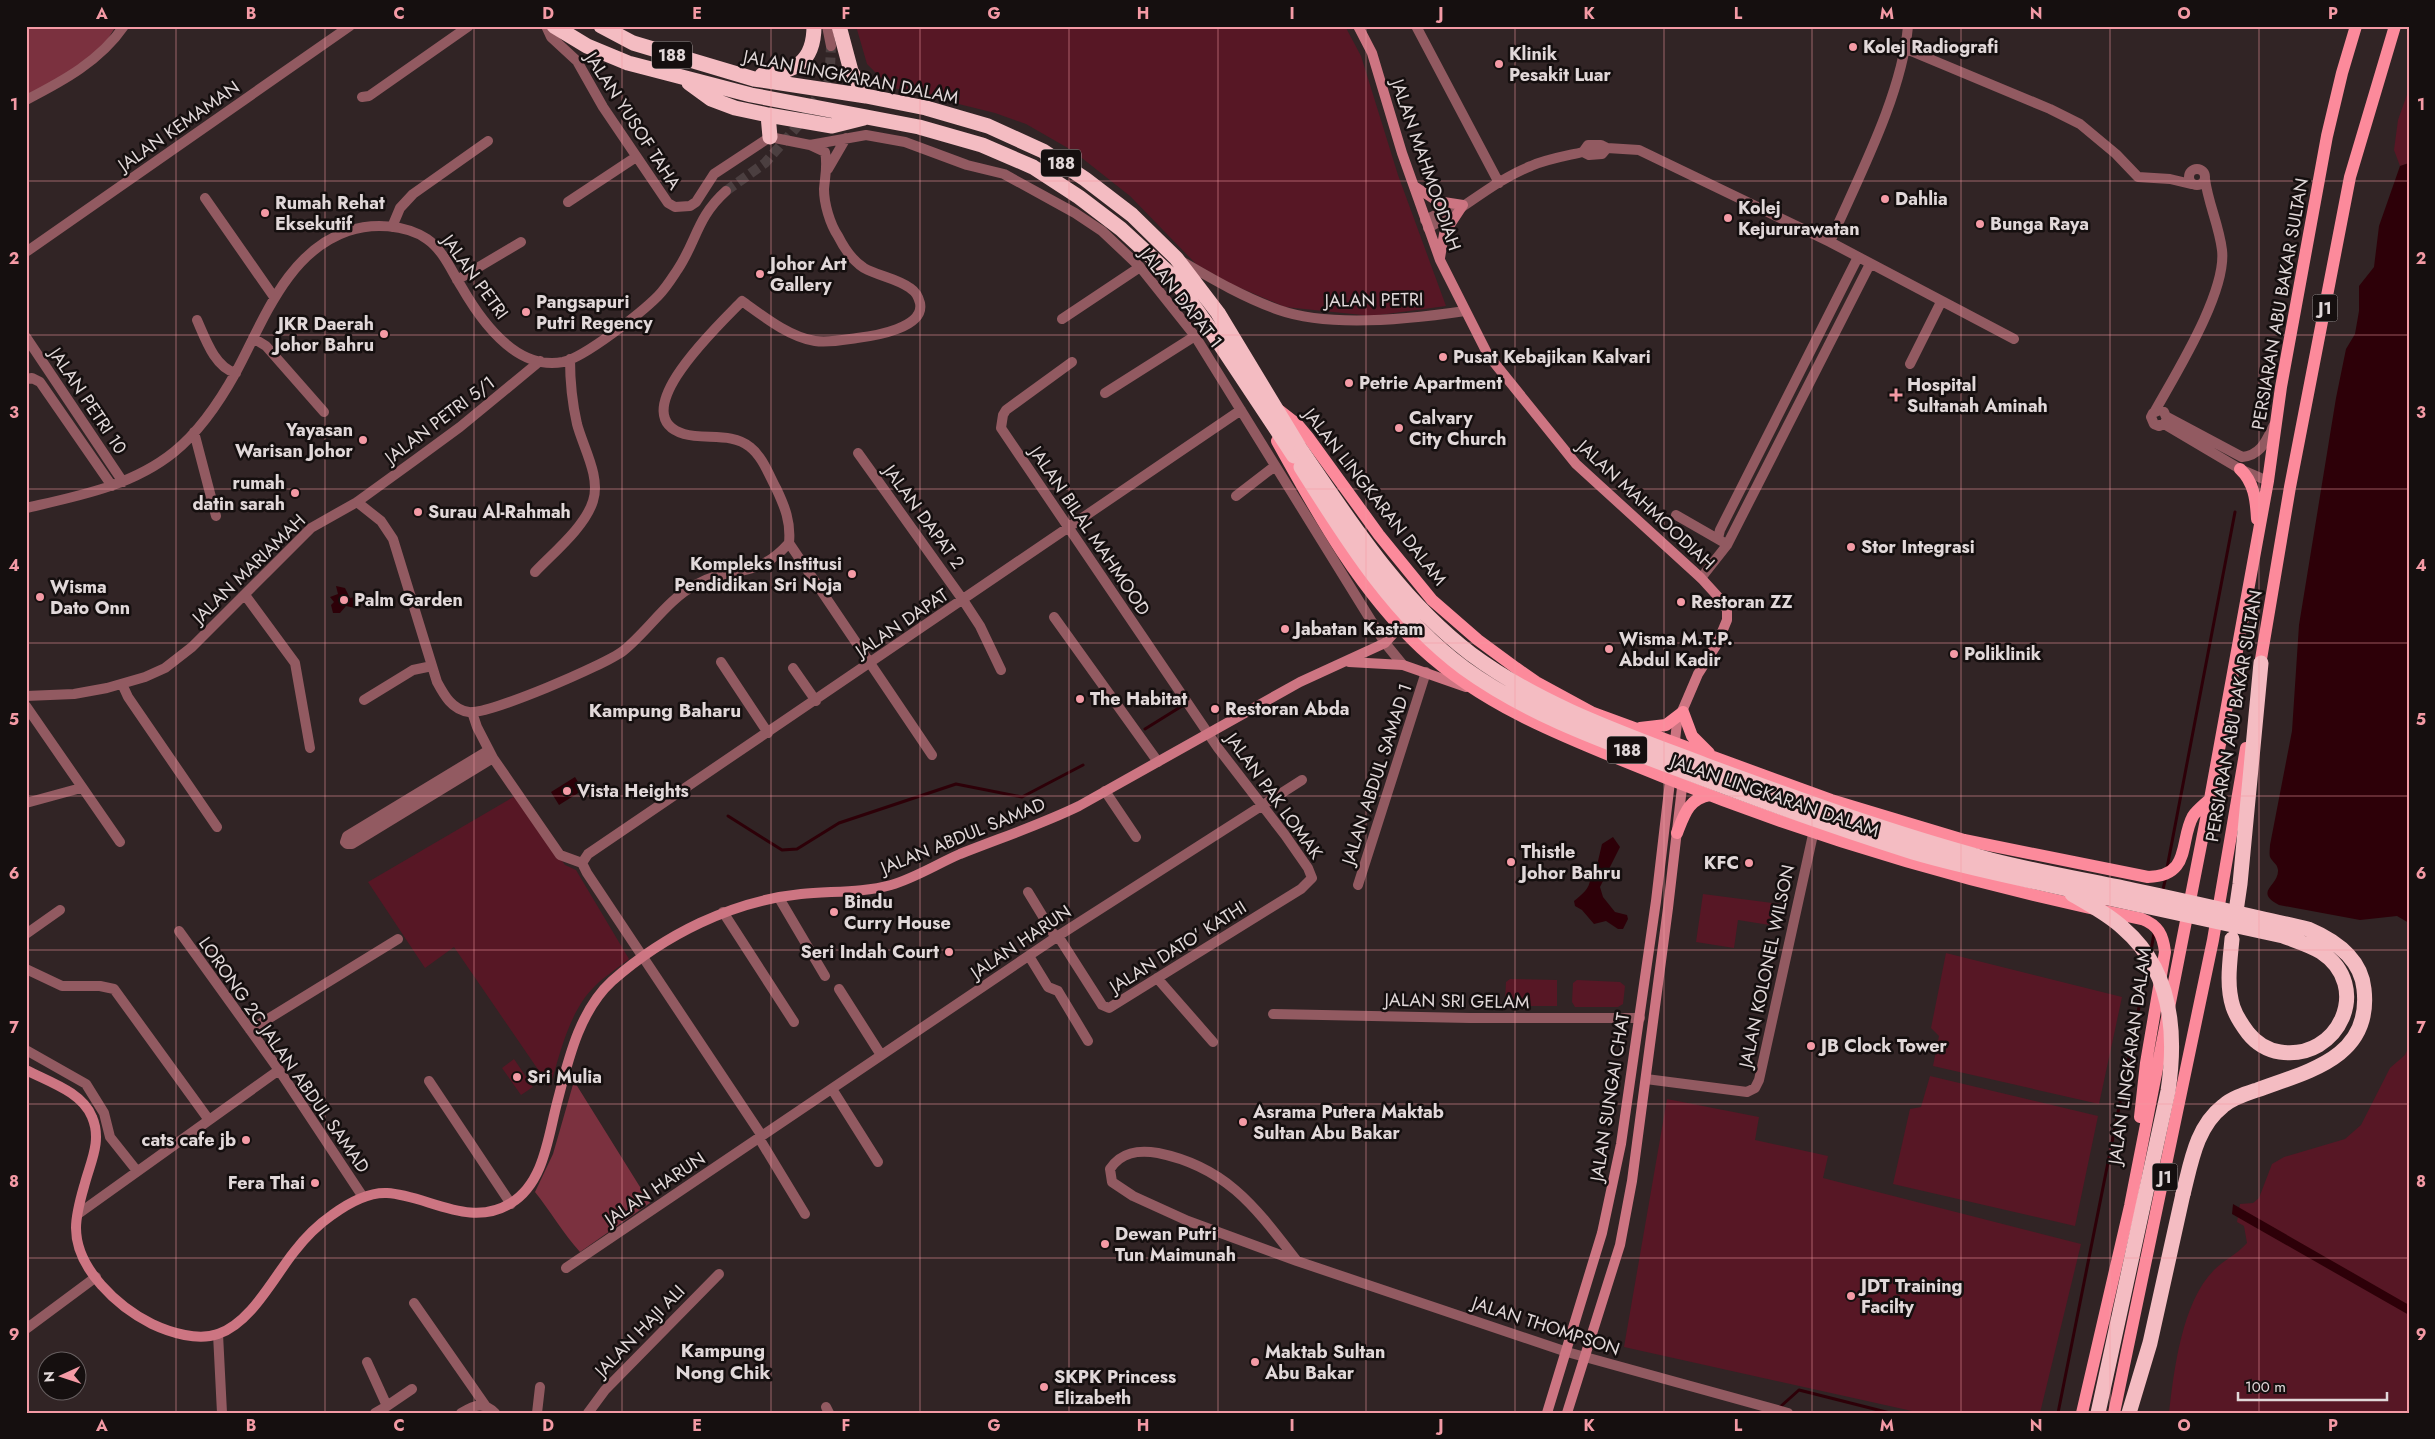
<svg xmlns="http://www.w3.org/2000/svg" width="2435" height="1439" font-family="Jost,sans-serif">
	<rect width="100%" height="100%" fill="#312425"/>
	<path fill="#571725" d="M856,26H1345L1361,56L1398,175L1446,306L1372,316L1285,307L1231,284L1196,264L1130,196L1073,151L1026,124L995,113L890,87L867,64Z
		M2409,89V163L2400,166L2394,150L2398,120Z
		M515,796L565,865L576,870L629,959C618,968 605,976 595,986C569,1011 560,1054 550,1087L454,947L425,968L368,882Z
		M1703,894L1780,904L1776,926L1738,920L1734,948L1696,942Z
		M1946,953L2122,997L2099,1104L1933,1066L1939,1036L1931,1028Z
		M1510,979L1557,980V1006H1508L1505,1001L1506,982Z
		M1577,980L1620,982L1625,986L1623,1004L1618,1007H1575L1572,1002L1573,983Z
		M2409,1046V1413H2169C2174,1370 2182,1302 2214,1270C2224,1260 2236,1255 2247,1243L2244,1226L2237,1222L2240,1204L2253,1203L2259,1198L2272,1164L2284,1157L2345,1139L2361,1125L2390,1068L2405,1055Z
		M514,1059L533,1087L521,1095L502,1068Z
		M1930,1076L2098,1116L2075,1226L1893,1184L1910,1109L1921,1107Z
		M1667,1099L1759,1117L1755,1140L1828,1156L1823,1178L2081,1244L2040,1413H1921L1624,1347Z"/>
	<path fill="#7b313f" d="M26,26H116L104,45L86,63L26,96Z
		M574,1081L650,1203L580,1252C563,1233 551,1212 535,1192L553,1154Z"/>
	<path fill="#2d0008" d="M2409,163V923L2397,916L2360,920L2279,905C2253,891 2279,886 2278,870C2277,863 2273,863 2270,857C2269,854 2270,848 2270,845L2292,731L2299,625L2336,398L2346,349L2355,334L2359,311V286L2374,267L2379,226L2400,166Z
		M336,586L345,588L350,598L355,597V608L346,606L340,613H333L331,605L334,602L330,597L338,594Z
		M575,777L583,790L559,805L551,792Z
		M1613,837L1620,847L1600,887L1603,897L1615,912L1627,915L1628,919L1623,929H1618L1606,921L1594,924L1582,910L1575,906L1574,901C1582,894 1591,888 1590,877L1599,869L1598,861L1602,844Z
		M2233,1204L2409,1305V1315L2232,1214Z"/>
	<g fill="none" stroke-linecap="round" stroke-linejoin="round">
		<path stroke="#2d0008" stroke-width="3" d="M1145,729L1182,706
			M728,816L782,850L797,849L839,823L956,784L1022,797L1083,765
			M2167,868L2235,512
			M2162,893L2166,877
			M2151,951L2154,933
			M1780,1407L1799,1390L1890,1413
			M2058,1413L2147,967"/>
		<path stroke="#4b3f40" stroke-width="10" stroke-dasharray="10 5" stroke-linecap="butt" d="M726,191L765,163L803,120L826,83L830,68L831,46"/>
		<path stroke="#925a61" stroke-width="10" d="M546,26L551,37L577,61L603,107L668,203L675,207L690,206L696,202L714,174L770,137L810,145L866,135L905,142L967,165L1004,174L1075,213L1102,231L1140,267L1195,336L1385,643L1403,665
			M827,26L831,46
			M1416,26L1499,183
			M1906,49L2050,109L2080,124L2116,154L2138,177L2170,179L2191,184
			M362,97L369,96L469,26
			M26,100C63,81 100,61 124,26
			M1583,152L1589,155L1602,154L1607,148
			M2189 177a8 8 0 1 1 16 0a8 8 0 1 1-16 0Z
			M828,169L846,138
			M205,198L274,297
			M568,202L636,157
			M1425,220L1450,208L1462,205
			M392,227L400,208L413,194L488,141
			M1428,228C1463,210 1493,181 1531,166C1547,159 1566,156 1583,152L1588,145H1601L1607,148L1639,150L1830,242L2014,339
			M1830,242C1858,178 1902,95 1908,26
			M26,252L350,26
			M1183,262C1214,280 1245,298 1279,310C1330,328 1412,319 1465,311
			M457,280L521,242
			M1062,319L1140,267
			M197,320C205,338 215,368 236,373
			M26,337L123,482
			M253,338L266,346L324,412
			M1910,364L1941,302
			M26,379L32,378L40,382L112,486
			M1105,393L1195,336
			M2155,411C2176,373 2227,292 2222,250C2219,225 2208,203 2205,179
			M2167,417L2242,457C2261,455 2266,441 2274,425
			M2164,424L2167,419L2164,412L2160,410L2153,413L2151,417L2154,424L2159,426L2164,424L2240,469L2268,481
			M194,432L216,516
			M858,453L963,600L980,626L1001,670
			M1236,496L1275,466
			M357,502L381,521L393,539L437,682C444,695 452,710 469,712C488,715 605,665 623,651C647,632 668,599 695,585C732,564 754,582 789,543C791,522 785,507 776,488C769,475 762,456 750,447C732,432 705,440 684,434C621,415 722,322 742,301C763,316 789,337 815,341C829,343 843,340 857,338C874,336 925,328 920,303C918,296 916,292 910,288C896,278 878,276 864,268C853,261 844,248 838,236C830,224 824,204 824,189C825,176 828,165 825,152L810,145
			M26,508C78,496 132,486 174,452C200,431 220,401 236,372C264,320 287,252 348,231C372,223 405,224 427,239C443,250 451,270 461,286C481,321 516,371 563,362C585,357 641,313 658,296C666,288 672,278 678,269C697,240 697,217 726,191
			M1676,515L1723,542
			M1718,538L1720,530L1858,257
			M789,543L932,755
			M535,572C553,553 585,527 593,501C601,477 583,447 577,424C572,402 570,381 570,359
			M1701,578L1727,545L1870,264
			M245,595L295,663L310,748
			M1054,617L1158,762
			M721,662L768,733
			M793,668L816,701
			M122,684L128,697L217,827
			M26,696L74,694L107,688L145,677L165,668L192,647L311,528L357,502L415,460L460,427L540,361
			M364,700L413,670L432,666
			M26,706L120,842
			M472,712L477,727L493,758L560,855L582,863
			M489,750L347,836L345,842L347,844H352L493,758
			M1105,791L1136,837
			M26,803L81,788
			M582,863L588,854L1241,410
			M582,863L587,873L762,1136
			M1358,885L1426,672
			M1028,892L1056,938
			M779,898L825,976
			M723,912L794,1022
			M179,931L279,1070L363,1197
			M26,934L60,910
			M1058,936L1102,1005L1109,1008L1301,889L1312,878L1308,868L1285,835L1218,748L1001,428L1003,415L1006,410L1072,362
			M1029,956L1048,987L1058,991L1088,1041
			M26,969L62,986H100L114,989L209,1120
			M1157,978L1213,1042
			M839,989L881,1055
			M1273,1014L1470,1018H1640
			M250,1030L398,939
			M26,1050L86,1084L104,1113L110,1137L137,1171
			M1646,1079L1747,1092L1755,1088L1759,1080L1814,830
			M429,1081L511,1204
			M832,1089L878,1162
			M759,1138L805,1214
			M78,1214L279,1070
			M1297,1261C1256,1208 1227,1167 1158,1153C1138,1150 1121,1152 1110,1169L1112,1182L1133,1196L1188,1221L1297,1261L1567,1352L1788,1413
			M566,1268L1058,936L1302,780
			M414,1303L485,1405
			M26,1329L96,1277
			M218,1334L222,1413
			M367,1362L387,1406L375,1413
			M387,1406L412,1389
			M826,1407L829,1413
			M461,1413C475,1405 483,1401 495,1413
			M537,1413L540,1387
			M588,1413L605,1390L719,1274"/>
		<path stroke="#cd7582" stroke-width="10" d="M1358,26L1372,53L1402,153L1440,260L1488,355L1576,464L1701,578L1722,601L1727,610V620L1717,644L1698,674L1677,723L1674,749
			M1414,186L1437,201L1463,205
			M1440,258L1444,234L1463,205
			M1349,662L1403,665L1466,687
			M26,1070C49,1082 82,1092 92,1117C102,1140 91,1161 85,1183C81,1197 76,1213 76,1228C76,1269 118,1307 152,1324C171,1333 198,1341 218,1334C251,1323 274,1277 294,1252C304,1239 319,1224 332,1215C347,1204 368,1192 387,1193C427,1195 470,1229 511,1203C544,1183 548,1137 557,1103C568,1061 579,1011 612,981C664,935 732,901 801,894C830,891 862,893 891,885C915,878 937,864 960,854C1000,838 1040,825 1079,806L1300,682L1385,643L1395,632L1393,618
			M1547,1413L1602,1233L1621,1144L1656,901L1671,773
			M1567,1413L1620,1245L1632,1181L1668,908L1683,779"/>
		<path stroke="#fc8a9b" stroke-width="12" d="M1280,411L1298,425L1308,437L1379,535L1432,600L1478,640L1516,668L1536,682L1593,713L1831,800L1964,840L2148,877C2192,876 2179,841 2193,816C2197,810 2205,804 2210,799
			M1277,441C1318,515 1359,590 1421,648C1490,712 1581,743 1666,778C1817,839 1983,887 2142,919C2158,925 2163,935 2165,952L2146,1063L2140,1117
			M2240,469C2254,482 2256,500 2257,519
			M2259,671L2290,487L2350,177L2395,26
			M1640,728L1666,725L1683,712L1692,736L1709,753
			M1677,833C1684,815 1689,798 1710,795
			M2082,1413L2130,1206L2210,799L2268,481L2281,387L2327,136L2342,73L2356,26
			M2114,1413L2213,940L2246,748"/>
		<path stroke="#f4bcc2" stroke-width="15" d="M554,26L587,46L628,63L751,95L919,127L982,145L1033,167L1079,197L1121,229L1172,276L1208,326L1294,456
			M601,26L633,43L754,79L866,96L926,108L988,126L1043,151L1085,179L1132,215L1176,258L1218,313L1299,447
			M839,26L851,71L866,96
			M762,75C794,72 814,63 814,26
			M689,83L711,99L735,108L768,115L832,126L864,118
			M768,115L770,137
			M2234,925L2240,884L2261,663
			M2129,1413L2150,1343L2183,1194"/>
		<path stroke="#f4bcc2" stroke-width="15" d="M1301,450C1351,523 1400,600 1471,654C1541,706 1624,734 1705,765C1800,800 1894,834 1991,860C2038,872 2086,880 2133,890C2191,902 2250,916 2308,929C2334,940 2361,958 2364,989C2372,1058 2308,1071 2257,1090C2245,1094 2232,1098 2223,1106C2196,1127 2191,1163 2183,1194
			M1301,467C1347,540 1394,616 1464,668C1529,715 1604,741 1678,769C1756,799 1834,827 1913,852C1964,867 2016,877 2067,889C2139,904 2211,920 2283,936C2296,941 2310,945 2321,952C2373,986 2339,1061 2280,1052C2267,1050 2256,1043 2248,1033C2242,1025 2236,1016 2233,1007C2226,985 2230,961 2232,939
			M2072,894C2090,905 2108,914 2123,928C2172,970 2177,1032 2168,1091L2098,1413"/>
	</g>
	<path fill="none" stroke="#f49aa5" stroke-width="1" stroke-opacity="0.55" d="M176,26V1413M325,26V1413M474,26V1413M622,26V1413M771,26V1413M920,26V1413M1069,26V1413M1218,26V1413M1366,26V1413M1515,26V1413M1664,26V1413M1812,26V1413M1961,26V1413M2110,26V1413M2259,26V1413M26,181H2409M26,335H2409M26,489H2409M26,643H2409M26,796H2409M26,950H2409M26,1104H2409M26,1258H2409"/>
	<g fill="#f49aa5" stroke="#150f0f" stroke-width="2">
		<circle cx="1853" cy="47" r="5"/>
		<circle cx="1499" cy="64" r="5"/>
		<circle cx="1885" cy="199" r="5"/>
		<circle cx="265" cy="213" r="5"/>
		<circle cx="1728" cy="218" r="5"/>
		<circle cx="1980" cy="224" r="5"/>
		<circle cx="760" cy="274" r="5"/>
		<circle cx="526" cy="312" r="5"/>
		<circle cx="384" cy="334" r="5"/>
		<circle cx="1443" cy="357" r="5"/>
		<circle cx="1349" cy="383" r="5"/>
		<path d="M1893.5 387.5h5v5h5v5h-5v5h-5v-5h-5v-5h5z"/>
		<circle cx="1399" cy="428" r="5"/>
		<circle cx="363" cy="440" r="5"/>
		<circle cx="295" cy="493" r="5"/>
		<circle cx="418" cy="512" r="5"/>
		<circle cx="1851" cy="547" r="5"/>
		<circle cx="852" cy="574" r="5"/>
		<circle cx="40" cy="597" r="5"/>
		<circle cx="344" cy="600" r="5"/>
		<circle cx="1681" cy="602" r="5"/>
		<circle cx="1285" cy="629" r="5"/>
		<circle cx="1609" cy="649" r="5"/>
		<circle cx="1954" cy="654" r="5"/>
		<circle cx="1080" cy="699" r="5"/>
		<circle cx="1215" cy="709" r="5"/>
		<circle cx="567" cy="791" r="5"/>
		<circle cx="1511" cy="862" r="5"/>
		<circle cx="1749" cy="863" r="5"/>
		<circle cx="834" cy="912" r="5"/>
		<circle cx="949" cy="952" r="5"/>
		<circle cx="1811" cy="1046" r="5"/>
		<circle cx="517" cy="1077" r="5"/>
		<circle cx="1243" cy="1122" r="5"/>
		<circle cx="246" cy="1140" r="5"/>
		<circle cx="315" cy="1183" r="5"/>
		<circle cx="1105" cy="1244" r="5"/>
		<circle cx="1851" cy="1296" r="5"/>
		<circle cx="1255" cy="1362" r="5"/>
		<circle cx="1044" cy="1387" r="5"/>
	</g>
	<g text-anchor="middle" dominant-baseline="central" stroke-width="5" stroke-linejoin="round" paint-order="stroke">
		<g fill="#150f0f" stroke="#a49c9c" stroke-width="1">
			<rect x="652" y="41.5" width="40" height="27" rx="4"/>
			<rect x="1041" y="149.5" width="40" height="27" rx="4"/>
			<rect x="2312.5" y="294.5" width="25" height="27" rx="4"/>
			<rect x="1607" y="736.5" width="40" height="27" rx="4"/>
			<rect x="2152.5" y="1163.5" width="25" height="27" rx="4"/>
		</g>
		<g font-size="16" font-weight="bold" fill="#e1d8d9">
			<text x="672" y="55">188</text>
			<text x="1061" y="163">188</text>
			<text x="2325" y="308">J1</text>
			<text x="1627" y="750">188</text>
			<text x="2165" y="1177">J1</text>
		</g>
		<g font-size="18" font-weight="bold" fill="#e1d8d9" stroke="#150f0f" text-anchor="start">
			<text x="1863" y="47">Kolej Radiografi</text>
			<text x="1509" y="54">Klinik<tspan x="1509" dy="21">Pesakit Luar</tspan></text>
			<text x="1895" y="199">Dahlia</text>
			<text x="275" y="203">Rumah Rehat<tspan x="275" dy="21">Eksekutif</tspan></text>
			<text x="1738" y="208">Kolej<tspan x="1738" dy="21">Kejururawatan</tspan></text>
			<text x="1990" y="224">Bunga Raya</text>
			<text x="770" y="264">Johor Art<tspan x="770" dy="21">Gallery</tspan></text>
			<text x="536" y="302">Pangsapuri<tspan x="536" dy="21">Putri Regency</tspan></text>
			<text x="374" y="324" text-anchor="end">JKR Daerah<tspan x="374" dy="21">Johor Bahru</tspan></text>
			<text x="1453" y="357">Pusat Kebajikan Kalvari</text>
			<text x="1359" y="383">Petrie Apartment</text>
			<text x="1907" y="385">Hospital<tspan x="1907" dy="21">Sultanah Aminah</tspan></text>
			<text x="1409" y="418">Calvary<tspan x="1409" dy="21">City Church</tspan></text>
			<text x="353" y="430" text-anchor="end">Yayasan<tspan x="353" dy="21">Warisan Johor</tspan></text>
			<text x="285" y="483" text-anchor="end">rumah<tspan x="285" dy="21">datin sarah</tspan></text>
			<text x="428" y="512">Surau Al-Rahmah</text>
			<text x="1861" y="547">Stor Integrasi</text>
			<text x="842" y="564" text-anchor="end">Kompleks Institusi<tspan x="842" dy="21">Pendidikan Sri Noja</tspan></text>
			<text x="50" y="587">Wisma<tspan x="50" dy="21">Dato Onn</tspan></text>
			<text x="354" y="600">Palm Garden</text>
			<text x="1691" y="602">Restoran ZZ</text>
			<text x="1295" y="629">Jabatan Kastam</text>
			<text x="1619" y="639">Wisma M.T.P.<tspan x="1619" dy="21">Abdul Kadir</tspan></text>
			<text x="1964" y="654">Poliklinik</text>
			<text x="1090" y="699">The Habitat</text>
			<text x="1225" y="709">Restoran Abda</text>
			<text x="577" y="791">Vista Heights</text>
			<text x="1521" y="852">Thistle<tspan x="1521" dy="21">Johor Bahru</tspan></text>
			<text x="1739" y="863" text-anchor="end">KFC</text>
			<text x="844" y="902">Bindu<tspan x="844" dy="21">Curry House</tspan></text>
			<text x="939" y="952" text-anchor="end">Seri Indah Court</text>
			<text x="1821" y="1046">JB Clock Tower</text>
			<text x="527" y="1077">Sri Mulia</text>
			<text x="1253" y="1112">Asrama Putera Maktab<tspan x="1253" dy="21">Sultan Abu Bakar</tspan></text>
			<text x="236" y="1140" text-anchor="end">cats cafe jb</text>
			<text x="305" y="1183" text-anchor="end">Fera Thai</text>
			<text x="1115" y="1234">Dewan Putri<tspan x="1115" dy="21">Tun Maimunah</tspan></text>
			<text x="1861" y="1286">JDT Training<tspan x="1861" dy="21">Facilty</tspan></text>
			<text x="1265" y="1352">Maktab Sultan<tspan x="1265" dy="21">Abu Bakar</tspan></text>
			<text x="1054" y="1377">SKPK Princess<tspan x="1054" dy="21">Elizabeth</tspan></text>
		</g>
		<g font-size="18" fill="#e1d8d9" stroke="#150f0f">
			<text transform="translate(851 77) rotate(11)">JALAN LINGKARAN DALAM</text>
			<text transform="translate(633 121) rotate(57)">JALAN YUSOF TAHA</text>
			<text transform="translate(179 126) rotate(-35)">JALAN KEMAMAN</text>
			<text transform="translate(1426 165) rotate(71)">JALAN MAHMOODIAH</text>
			<text transform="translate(475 277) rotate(54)">JALAN PETRI</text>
			<text transform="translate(1181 298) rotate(52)">JALAN DAPAT 1</text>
			<text transform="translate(1374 300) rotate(-1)">JALAN PETRI</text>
			<text transform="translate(2280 304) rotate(-80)">PERSIARAN ABU BAKAR SULTAN</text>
			<text transform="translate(88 401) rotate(56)">JALAN PETRI 10</text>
			<text transform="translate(440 420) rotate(-37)">JALAN PETRI 5/1</text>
			<text transform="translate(1375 497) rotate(52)">JALAN LINGKARAN DALAM</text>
			<text transform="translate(1646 505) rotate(43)">JALAN MAHMOODIAH</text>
			<text transform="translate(924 517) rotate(54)">JALAN DAPAT 2</text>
			<text transform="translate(1090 531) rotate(56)">JALAN BILAL MAHMOOD</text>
			<text transform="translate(249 569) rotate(-44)">JALAN MARIAMAH</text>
			<text transform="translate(902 623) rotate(-34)">JALAN DAPAT</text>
			<text transform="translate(2234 716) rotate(-80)">PERSIARAN ABU BAKAR SULTAN</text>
			<text transform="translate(1377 774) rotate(-72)">JALAN ABDUL SAMAD 1</text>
			<text transform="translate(1274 796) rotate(54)">JALAN PAK LOMAK</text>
			<text transform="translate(1775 796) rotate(19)">JALAN LINGKARAN DALAM</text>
			<text transform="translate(963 836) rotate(-22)">JALAN ABDUL SAMAD</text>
			<text transform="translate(1021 942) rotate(-34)">JALAN HARUN</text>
			<text transform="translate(1178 947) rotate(-32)">JALAN DATO’ KATHI</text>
			<text transform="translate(1767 966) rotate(-78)">JALAN KOLONEL WILSON</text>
			<text transform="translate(1457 1001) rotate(1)">JALAN SRI GELAM</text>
			<text transform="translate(284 1055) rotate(55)">LORONG 2C JALAN ABDUL SAMAD</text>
			<text transform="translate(2130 1056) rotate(-82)">JALAN LINGKARAN DALAM</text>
			<text transform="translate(1610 1097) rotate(-81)">JALAN SUNGAI CHAT</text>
			<text transform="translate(655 1189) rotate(-34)">JALAN HARUN</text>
			<text transform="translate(1546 1326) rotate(18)">JALAN THOMPSON</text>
			<text transform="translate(640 1331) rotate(-46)">JALAN HAJI ALI</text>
		</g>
		<g font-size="19" font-weight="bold" fill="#e1d8d9" stroke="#150f0f">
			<text x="665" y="710">Kampung Baharu</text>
			<text x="723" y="1350">Kampung<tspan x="723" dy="22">Nong Chik</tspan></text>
		</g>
	</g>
	<rect width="2435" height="1439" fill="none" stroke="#150f0f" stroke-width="55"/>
	<g transform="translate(62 1376) rotate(267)"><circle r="24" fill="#150f0f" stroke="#675f60"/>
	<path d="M0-4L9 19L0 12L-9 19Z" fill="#f49aa5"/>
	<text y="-8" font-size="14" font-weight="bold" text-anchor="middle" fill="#e1d8d9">N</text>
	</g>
	<path d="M2238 1392v8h149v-8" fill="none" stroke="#e1d8d9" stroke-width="2.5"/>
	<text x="2245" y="1392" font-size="15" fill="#e1d8d9" stroke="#150f0f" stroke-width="4" paint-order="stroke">100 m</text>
	<rect x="28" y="28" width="2380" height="1384" fill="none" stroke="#f49aa5" stroke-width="2"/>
	<g font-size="16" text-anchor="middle" font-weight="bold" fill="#f49aa5">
		<text x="102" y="19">A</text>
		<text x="251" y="19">B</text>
		<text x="399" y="19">C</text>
		<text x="548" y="19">D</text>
		<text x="697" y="19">E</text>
		<text x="846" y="19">F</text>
		<text x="994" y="19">G</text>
		<text x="1143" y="19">H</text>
		<text x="1292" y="19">I</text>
		<text x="1441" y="19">J</text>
		<text x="1589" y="19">K</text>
		<text x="1738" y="19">L</text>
		<text x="1887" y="19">M</text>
		<text x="2036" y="19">N</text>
		<text x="2184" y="19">O</text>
		<text x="2333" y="19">P</text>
		<text x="14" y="110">1</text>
		<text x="2421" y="110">1</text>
		<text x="14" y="264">2</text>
		<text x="2421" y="264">2</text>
		<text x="14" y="418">3</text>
		<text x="2421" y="418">3</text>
		<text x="14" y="571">4</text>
		<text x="2421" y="571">4</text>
		<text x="14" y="725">5</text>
		<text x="2421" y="725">5</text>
		<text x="14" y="879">6</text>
		<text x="2421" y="879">6</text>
		<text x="14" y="1033">7</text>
		<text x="2421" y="1033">7</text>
		<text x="14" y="1187">8</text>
		<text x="2421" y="1187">8</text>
		<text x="14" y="1340">9</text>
		<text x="2421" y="1340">9</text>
		<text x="102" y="1431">A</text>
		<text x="251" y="1431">B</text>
		<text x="399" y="1431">C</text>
		<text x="548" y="1431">D</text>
		<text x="697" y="1431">E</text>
		<text x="846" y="1431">F</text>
		<text x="994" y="1431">G</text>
		<text x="1143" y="1431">H</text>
		<text x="1292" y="1431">I</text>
		<text x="1441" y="1431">J</text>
		<text x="1589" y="1431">K</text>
		<text x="1738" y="1431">L</text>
		<text x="1887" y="1431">M</text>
		<text x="2036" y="1431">N</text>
		<text x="2184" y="1431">O</text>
		<text x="2333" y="1431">P</text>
	</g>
</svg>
